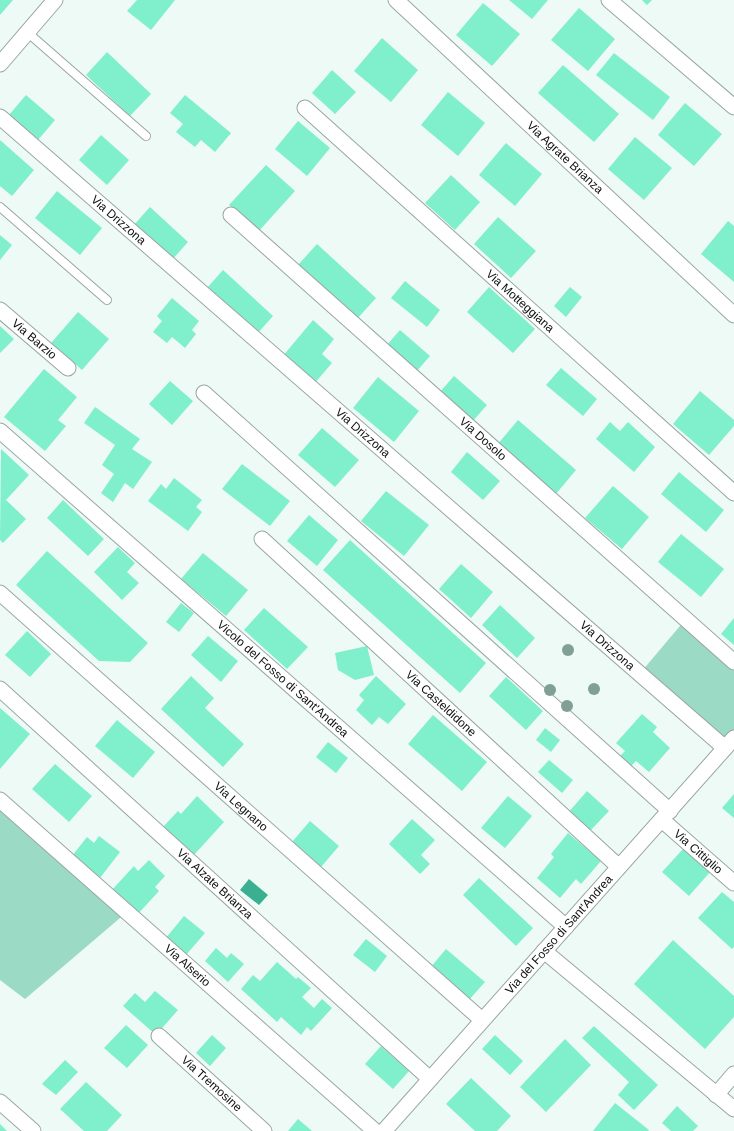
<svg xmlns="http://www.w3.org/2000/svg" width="734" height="1131" font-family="Helvetica,sans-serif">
	<rect width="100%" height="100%" fill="#edfaf5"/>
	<path fill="#9bdac4" d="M685,620L734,661V732L726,742L642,671Z
		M0,800L127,912L25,999L0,980Z"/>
	<path fill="#3bb090" d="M249,879L268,895L259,905L240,890Z"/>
	<path fill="#80efcc" d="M0,0H13L0,15Z
		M137,0H175L151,30L127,11Z
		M509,0H548L532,19Z
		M642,0H652L647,5Z
		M483,3L520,34L492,66L456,35Z
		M579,8L615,39L588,71L551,40Z
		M382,38L418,70L391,102L354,71Z
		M107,52L151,94L130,116L86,75Z
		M614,53L670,97L653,120L596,75Z
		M563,65L619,114L594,142L538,93Z
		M332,70L356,92L335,114L312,93Z
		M448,92L485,123L458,156L421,125Z
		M26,95L55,120L38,140L9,115Z
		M185,95L231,133L215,152L201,140L195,147L176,132L183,124L170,113Z
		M685,103L722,134L694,166L658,135Z
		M298,121L330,148L307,176L275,149Z
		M101,135L129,160L107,185L79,160Z
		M635,137L672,168L644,200L608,169Z
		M0,140L34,170L12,196L0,186Z
		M506,143L542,174L515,206L479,175Z
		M266,165L295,191L258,232L229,205Z
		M451,175L480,202L455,230L425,203Z
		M57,191L102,228L80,255L35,218Z
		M150,207L188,242L171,261L133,226Z
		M498,217L536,251L511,278L474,244Z
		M728,221L734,226V282L701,254Z
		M0,235L12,245L0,260Z
		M317,244L376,298L357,319L298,265Z
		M223,270L273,316L257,334L207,288Z
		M405,281L440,310L427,327L391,298Z
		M489,287L535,329L513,353L467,312Z
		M570,287L582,297L566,317L554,306Z
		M172,298L199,321L192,330L196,334L185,348L172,337L167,343L153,332L162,321L157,316Z
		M78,312L109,339L82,370L51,343Z
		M313,320L334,339L322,354L332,363L314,384L282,357Z
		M0,326L14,339L0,353Z
		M400,330L430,356L416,372L386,346Z
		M561,368L597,399L583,416L546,385Z
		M44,369L77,397L58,420L66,426L45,451L4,417Z
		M454,376L487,405L472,422L439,393Z
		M378,377L419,411L394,442L353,408Z
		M170,381L193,401L172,425L149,404Z
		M700,391L734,420V426L709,455L673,424Z
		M95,407L140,439L132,449L152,462L133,489L125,483L113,502L101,493L114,474L102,465L115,445L84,423Z
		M518,420L576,470L555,495L497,445Z
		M610,422L620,431L628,422L655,447L634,472L596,439Z
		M322,428L359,460L335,487L298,455Z
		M1,449L29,475L6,500L26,519L3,543L0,540Z
		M467,452L500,481L483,500L451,472Z
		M242,464L290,501L270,526L222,489Z
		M679,472L724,510L706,532L661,494Z
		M174,478L202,500L196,507L202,512L188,531L148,501L161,484L166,489Z
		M613,486L649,517L622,549L585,518Z
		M386,491L429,525L404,556L361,521Z
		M63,500L104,539L88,556L47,518Z
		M309,515L338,540L317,566L287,541Z
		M681,534L724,569L701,597L658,562Z
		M350,540L486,663L460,693L323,570Z
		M118,547L135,563L127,572L139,583L122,600L94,572Z
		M47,551L148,643L130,662L99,661L16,585Z
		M203,553L248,590L226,616L181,579Z
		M461,564L493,592L471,618L439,589Z
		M181,603L194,613L179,632L166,622Z
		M500,605L535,638L517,658L482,625Z
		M264,608L308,647L287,669L244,630Z
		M734,618V645L721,634Z
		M27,631L51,654L30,677L5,655Z
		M208,636L238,661L221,682L191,655Z
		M367,646L374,675L355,680L338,670L335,653Z
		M191,676L214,698L205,708L244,744L223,767L161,709Z
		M376,676L406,704L388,724L379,717L372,725L356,710L364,700L359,695Z
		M506,677L543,711L526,730L489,696Z
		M0,708L30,734L0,769Z
		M642,714L657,727L653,732L670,748L649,772L636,761L631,766L620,756L625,751L616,743Z
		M433,715L487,762L462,791L408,744Z
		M117,720L155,752L133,778L95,746Z
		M545,728L560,740L551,752L536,740Z
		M328,742L348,758L336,773L316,757Z
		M549,760L573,780L562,793L538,772Z
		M55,764L92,796L69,822L32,789Z
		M587,791L609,811L589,832L568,813Z
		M734,794V818L722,808Z
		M197,796L224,822L193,856L162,828L178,811L181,814Z
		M508,796L532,816L505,848L481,828Z
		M412,819L435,840L421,855L430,864L420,874L389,844Z
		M310,821L339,846L321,867L292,842Z
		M568,833L601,861L581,884L576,879L560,898L537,878L554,857L551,854Z
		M99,836L120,852L100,878L72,856L87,837L94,843Z
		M683,849L710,872L689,896L662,872Z
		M149,860L165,876L155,887L159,891L137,915L111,891L134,866L138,871Z
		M479,878L533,928L516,946L463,895Z
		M722,892L734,902V947L732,949L698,918Z
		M184,916L205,933L186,955L165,939Z
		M366,939L387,956L375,972L353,955Z
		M673,940L734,996V1017L705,1049L634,984Z
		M216,948L227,958L231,953L244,964L228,982L205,961Z
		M446,949L485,982L468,1001L430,968Z
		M277,962L296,979L298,977L311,988L302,997L314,1008L322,999L332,1008L311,1031L307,1027L301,1035L281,1017L277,1022L241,989L253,975L260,981Z
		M155,991L178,1010L156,1035L123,1006L135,993L145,1002Z
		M126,1025L148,1045L127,1068L104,1048Z
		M594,1026L658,1085L634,1110L618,1095L629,1082L582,1038Z
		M212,1035L226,1048L210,1066L196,1053Z
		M495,1035L523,1061L510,1075L482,1049Z
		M565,1039L591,1065L546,1112L520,1087Z
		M381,1046L409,1071L393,1089L365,1064Z
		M65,1060L78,1072L56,1095L42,1084Z
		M471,1078L511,1116L497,1131H475L446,1104Z
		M86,1082L122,1115L107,1131H84L60,1109Z
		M615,1103L649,1130L648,1131H593Z
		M677,1106L698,1126L693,1131H671L662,1123Z
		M298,1119L312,1131H288Z
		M0,1124L7,1131H0Z"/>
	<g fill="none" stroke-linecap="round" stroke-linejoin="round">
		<defs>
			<path id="service" d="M27,32L146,136
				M0,207L107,300"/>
			<g id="minor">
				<path id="s1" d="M396,0L734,315"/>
				<path d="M609,0L734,107"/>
				<path d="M0,64L55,0"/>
				<path id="s2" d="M305,108L734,493"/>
				<path id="s3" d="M0,117L725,748"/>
				<path id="s4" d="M231,215L734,662"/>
				<path id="s5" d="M0,310L68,368"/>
				<path d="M204,393L670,811"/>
				<path id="s6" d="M0,431L566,927"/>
				<path id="s7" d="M262,539L619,867"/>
				<path id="s8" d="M0,593L482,1020"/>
				<path id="s9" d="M0,689L430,1079"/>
				<path id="s10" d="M0,800L375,1131"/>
				<path id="s11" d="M662,820L734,883"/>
				<path d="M544,951L734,1109"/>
				<path id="s12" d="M159,1036L264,1131"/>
				<path d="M716,1095L734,1074"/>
				<path d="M0,1102L33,1131"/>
				<path id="s13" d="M384,1131L734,738"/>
			</g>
		</defs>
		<use href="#service" stroke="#9aa6a2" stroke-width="10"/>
		<use href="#minor" stroke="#9aa6a2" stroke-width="17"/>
		<use href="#service" stroke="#fff" stroke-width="8"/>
		<use href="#minor" stroke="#fff" stroke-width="15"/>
	</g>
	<g fill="#80a096">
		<circle cx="568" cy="650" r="6"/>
		<circle cx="594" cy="689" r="6"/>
		<circle cx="550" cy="690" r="6"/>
		<circle cx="567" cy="706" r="6"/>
	</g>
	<g text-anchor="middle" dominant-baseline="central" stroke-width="4" stroke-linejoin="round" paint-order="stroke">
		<g font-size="12" fill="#0c100e" stroke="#edfaf5">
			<text stroke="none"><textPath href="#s1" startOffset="231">Via Agrate Brianza</textPath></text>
			<text stroke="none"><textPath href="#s3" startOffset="157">Via Drizzona</textPath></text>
			<text stroke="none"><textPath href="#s2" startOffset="289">Via Motteggiana</textPath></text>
			<text stroke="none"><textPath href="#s5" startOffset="45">Via Barzio</textPath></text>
			<text stroke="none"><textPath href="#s3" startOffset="481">Via Drizzona</textPath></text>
			<text stroke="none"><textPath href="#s4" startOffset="337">Via Dosolo</textPath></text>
			<text stroke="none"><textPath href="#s3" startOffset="805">Via Drizzona</textPath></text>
			<text stroke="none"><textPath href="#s6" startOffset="376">Vicolo del Fosso di Sant'Andrea</textPath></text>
			<text stroke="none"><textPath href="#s7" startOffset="243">Via Casteldidone</textPath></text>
			<text stroke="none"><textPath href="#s8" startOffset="322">Via Legnano</textPath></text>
			<text stroke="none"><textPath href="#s11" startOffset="48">Via Cittiglio</textPath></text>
			<text stroke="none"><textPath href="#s9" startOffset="290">Via Alzate Brianza</textPath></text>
			<text stroke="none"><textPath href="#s13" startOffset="263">Via del Fosso di Sant'Andrea</textPath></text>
			<text stroke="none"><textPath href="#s10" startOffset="250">Via Alserio</textPath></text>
			<text stroke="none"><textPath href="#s12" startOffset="71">Via Tremosine</textPath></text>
		</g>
	</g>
</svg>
